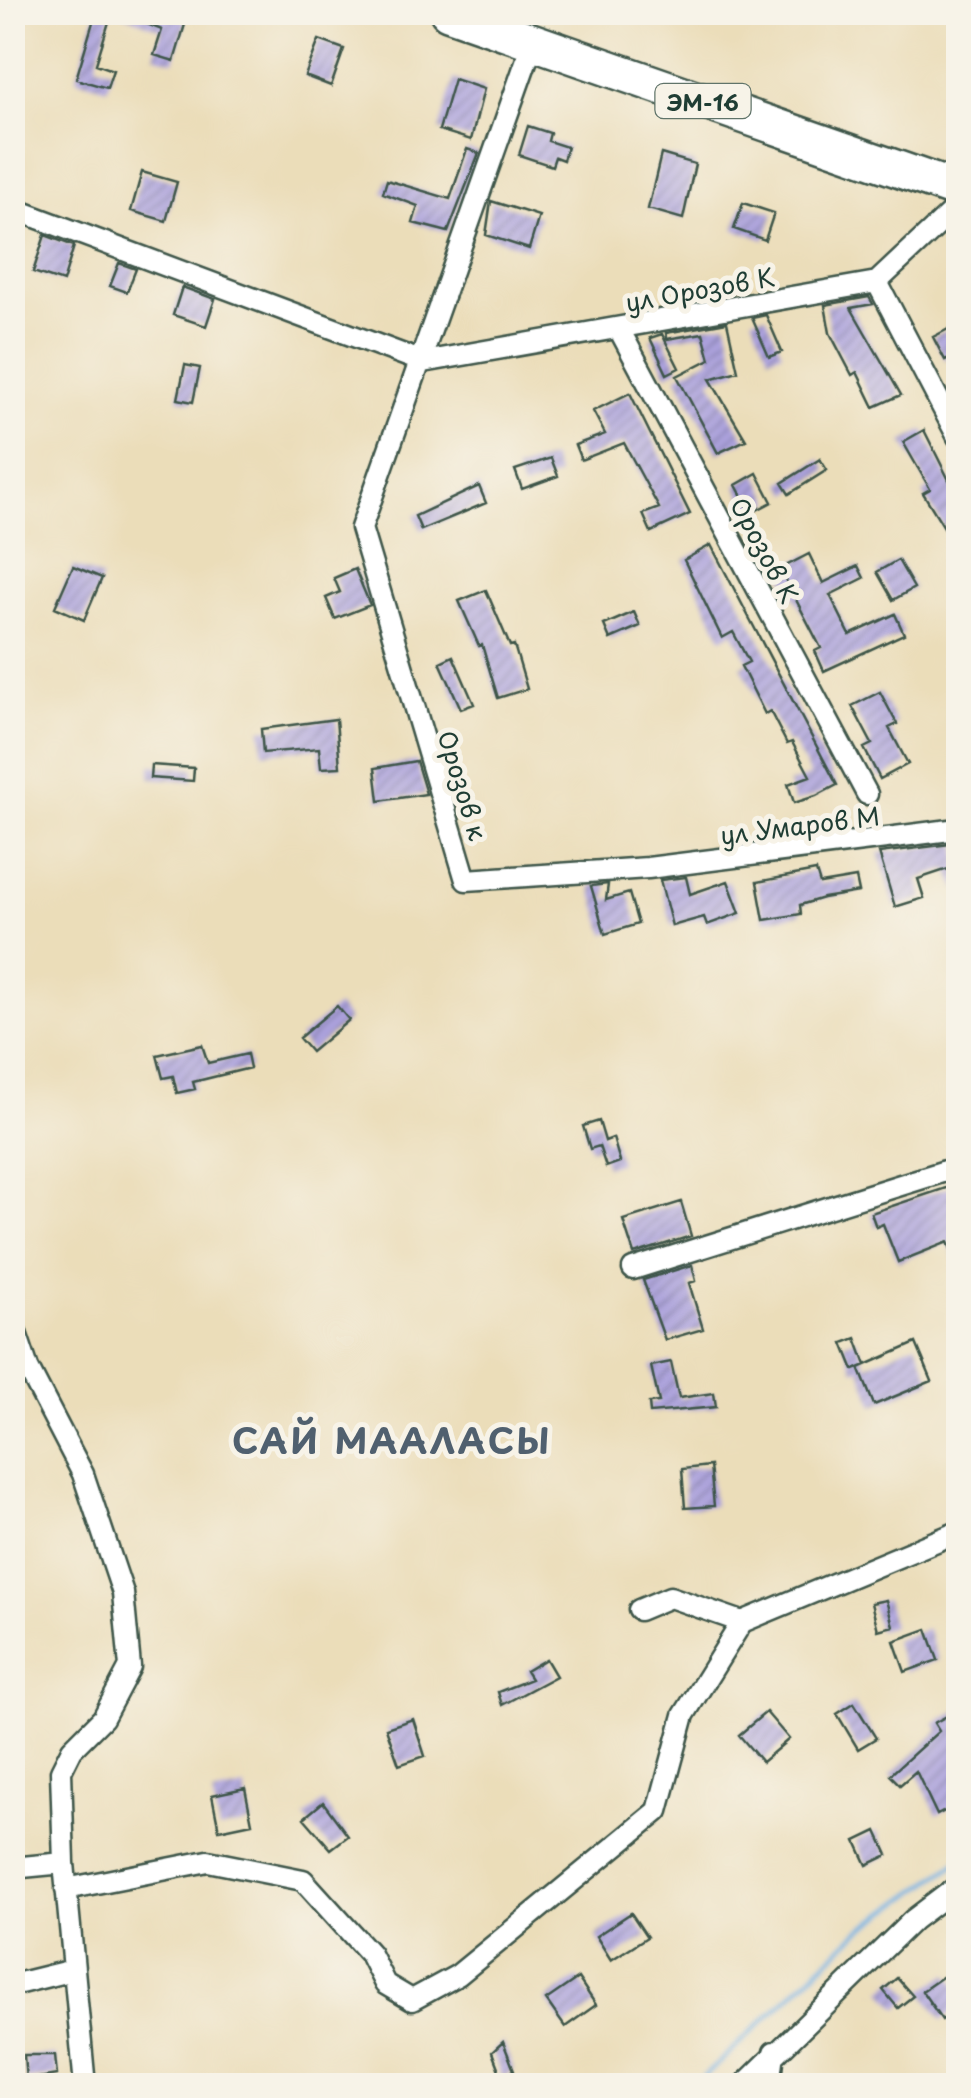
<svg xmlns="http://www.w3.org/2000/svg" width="971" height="2098" font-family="'Playpen Sans',sans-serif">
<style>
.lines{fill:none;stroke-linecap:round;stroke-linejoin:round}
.stream{stroke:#6dade0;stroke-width:5}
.building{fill:url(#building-hatch)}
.street-casing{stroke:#3e5548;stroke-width:25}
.highway-casing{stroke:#3e5548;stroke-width:40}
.street{stroke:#fff;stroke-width:20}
.highway{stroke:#fff;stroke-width:35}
.labels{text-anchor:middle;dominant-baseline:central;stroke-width:10;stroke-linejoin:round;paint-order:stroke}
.shield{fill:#f7f3e8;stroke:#60746a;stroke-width:2.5}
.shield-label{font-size:22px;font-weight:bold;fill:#1f3d34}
.street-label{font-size:25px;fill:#1f3d34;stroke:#f7f3e8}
.district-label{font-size:35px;font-weight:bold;letter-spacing:2.5px;fill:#50606f;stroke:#f7f3e8}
</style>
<defs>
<pattern id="building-hatch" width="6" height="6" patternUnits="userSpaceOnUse" patternTransform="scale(2.5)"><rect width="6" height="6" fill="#aba1dc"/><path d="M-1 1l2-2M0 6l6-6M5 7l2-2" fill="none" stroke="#8b84b3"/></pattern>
</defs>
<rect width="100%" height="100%" fill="#f7f3e8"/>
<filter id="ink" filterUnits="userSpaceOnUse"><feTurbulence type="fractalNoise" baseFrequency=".01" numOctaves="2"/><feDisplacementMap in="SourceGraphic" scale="20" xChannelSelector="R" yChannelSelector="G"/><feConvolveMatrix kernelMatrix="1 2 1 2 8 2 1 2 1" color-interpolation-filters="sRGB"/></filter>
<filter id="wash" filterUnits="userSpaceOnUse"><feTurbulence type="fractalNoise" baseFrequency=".0048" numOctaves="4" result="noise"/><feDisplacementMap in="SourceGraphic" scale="40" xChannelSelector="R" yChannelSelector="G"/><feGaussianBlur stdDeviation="2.25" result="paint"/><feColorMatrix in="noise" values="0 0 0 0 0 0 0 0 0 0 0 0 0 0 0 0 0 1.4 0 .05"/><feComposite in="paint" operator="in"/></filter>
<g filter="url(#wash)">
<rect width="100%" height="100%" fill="#ebddb9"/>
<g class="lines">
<!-- stream -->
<path class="stream" d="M694 2086 860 1930 958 1862"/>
</g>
<g id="blocks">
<!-- building -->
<path class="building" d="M96 12H112L96 64 113 70 107 88 76 79Z
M117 12H158L186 21 174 61 154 55 162 30Z
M319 40 344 49 331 86 305 76Z
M454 79 484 89 471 140 439 130Z
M528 126 550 133 548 141 567 147 563 160 555 157 552 166 519 155Z
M467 149 479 153 448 232 413 223 418 206 383 193 387 180 450 199Z
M661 154 695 164 683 219 648 209Z
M142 172 177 182 166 221 131 211Z
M491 201 539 216 529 249 486 235Z
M743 203 774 213 765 240 734 229Z
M45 235 74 246 63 282 33 272Z
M119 263 136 269 127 292 110 286Z
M182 287 215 299 206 326 173 315Z
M869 297 873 304 851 308 901 395 874 407 857 372 852 375 830 333 825 305Z
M766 315 782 352 769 357 752 318Z
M727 322 738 371 710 379 746 440 718 453 677 376 710 359 703 333 667 339 666 333Z
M958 324V354L945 360 933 337Z
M662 334 679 368 667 374 650 338Z
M185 365 200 368 193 402 178 399Z
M630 393 690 514 651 532 643 514 659 508 624 443 581 460 575 445 605 434 593 411Z
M924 430 958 498V550L923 493 930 489 903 442Z
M551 458 558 476 522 489 515 470Z
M820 459 827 470 789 494 782 483Z
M757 473 772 502 751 513 736 485Z
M479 486 486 503 421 530 415 516Z
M711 545 837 785 816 796 794 803 788 784 810 776 792 742 787 744 770 711 765 714 741 666 749 662 733 632 722 638 684 560Z
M809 554 823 583 858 566 864 578 830 595 850 635 895 614 904 634 824 671 815 651 821 648 780 569Z
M898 560 914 588 893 600 877 572Z
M73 566 102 578 84 620 55 607Z
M355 569 370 605 335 619 326 598 340 592 334 578Z
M486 590 510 646 514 645 527 689 498 698 482 645 479 646 459 601Z
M634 612 640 626 610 639 604 625Z
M453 656 474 704 461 709 440 662Z
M880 692 897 724 889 728 908 764 880 779 864 748 872 744 852 706Z
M336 719 340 767 321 768 319 748 263 753 261 729Z
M416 761 426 794 379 801 375 768Z
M151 765 194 768 193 781 150 778Z
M958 843V893L948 869 918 879 924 898 895 907 879 853Z
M816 871 820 884 856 878 859 892 823 898 800 905 801 914 764 920 757 882Z
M686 877 690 894 728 881 740 913 707 925 704 917 672 926 660 880Z
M608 884 606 900 629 893 638 924 605 934 591 886Z
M337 1006 349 1020 311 1052 299 1038Z
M202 1045 208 1063 247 1054 250 1068 193 1082 195 1089 177 1093 173 1076 163 1078 157 1055Z
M599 1121 605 1141 613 1138 620 1162 606 1167 599 1146 590 1149 583 1126Z
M958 1184V1266L948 1242 898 1262 883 1224 876 1227 871 1213Z
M681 1202 691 1236 634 1254 623 1220Z
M692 1265 696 1281 689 1283 703 1329 665 1340 643 1280Z
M856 1338 866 1365 854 1370 843 1343Z
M916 1343 932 1381 874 1405 859 1368Z
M671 1362 679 1398 714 1393 716 1407 650 1413 649 1403 659 1402 651 1366Z
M710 1466 714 1506 685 1508 682 1469Z
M886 1600 893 1626 878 1630 871 1603Z
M927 1629 938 1660 905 1672 894 1641Z
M546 1659 556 1676 502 1705 498 1692 531 1679 526 1671Z
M854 1703 876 1738 858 1749 837 1714Z
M958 1710V1804L937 1815 916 1771 900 1785 890 1775 939 1731 934 1723Z
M766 1712 789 1739 762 1762 739 1735Z
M413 1719 425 1756 399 1765 386 1728Z
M245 1788 252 1823 219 1830 212 1795Z
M323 1802 348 1836 331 1849 304 1818Z
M877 1831 888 1855 867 1865 856 1841Z
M631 1913 647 1937 611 1960 596 1936Z
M948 1973 958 1988V2008L942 2020 922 1991Z
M578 1978 596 2005 565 2027 546 2000Z
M897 1978 913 1996 898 2008 883 1990Z
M503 2042 514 2070 502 2078 492 2052Z
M24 2055H55L57 2075 26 2080Z"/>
</g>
</g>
<g filter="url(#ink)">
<use href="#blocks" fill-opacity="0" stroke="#3e5548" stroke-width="2.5"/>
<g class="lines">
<defs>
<path id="street" d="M533 42 361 528 466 880 648 868 958 829
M25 213 423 362 877 282 958 206
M877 282 958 437
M619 329 867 794
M633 1269 958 1167
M12 1321 28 1368 83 1474 123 1593 130 1667 103 1718 72 1749 61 1771 64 1863 85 2086
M639 1610 670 1597 742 1622 958 1532
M12 1868 64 1863
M66 1889 208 1861 303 1880 370 1954 385 1984 412 2000 458 1975 658 1811 684 1715 742 1622
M12 1985 73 1970
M743 2086 913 1920 958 1886
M770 2086 774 2052"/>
<path id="highway" d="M448 12 958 190"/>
</defs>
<!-- street casing -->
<use href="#street" class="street-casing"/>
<!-- highway casing -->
<use href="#highway" class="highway-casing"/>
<!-- street -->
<use href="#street" class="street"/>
<!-- highway -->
<use href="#highway" class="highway"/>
</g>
</g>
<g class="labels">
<!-- shield labels -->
<rect class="shield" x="655.5" y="84" width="95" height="34" rx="8"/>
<g class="shield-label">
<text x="703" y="101">ЭМ-16</text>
</g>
<!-- street labels -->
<g class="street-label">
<text transform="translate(700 289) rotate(-10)">ул Орозов К</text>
<text transform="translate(765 550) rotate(62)">Орозов К</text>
<text transform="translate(463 785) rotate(73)">Орозов к</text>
<text transform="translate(800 825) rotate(-7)">ул Умаров М</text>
</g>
<!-- district labels -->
<g class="district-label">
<text x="392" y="1439">САЙ МААЛАСЫ</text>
</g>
</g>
<!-- margin -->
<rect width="971" height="2098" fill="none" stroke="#f7f3e8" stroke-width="50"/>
</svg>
